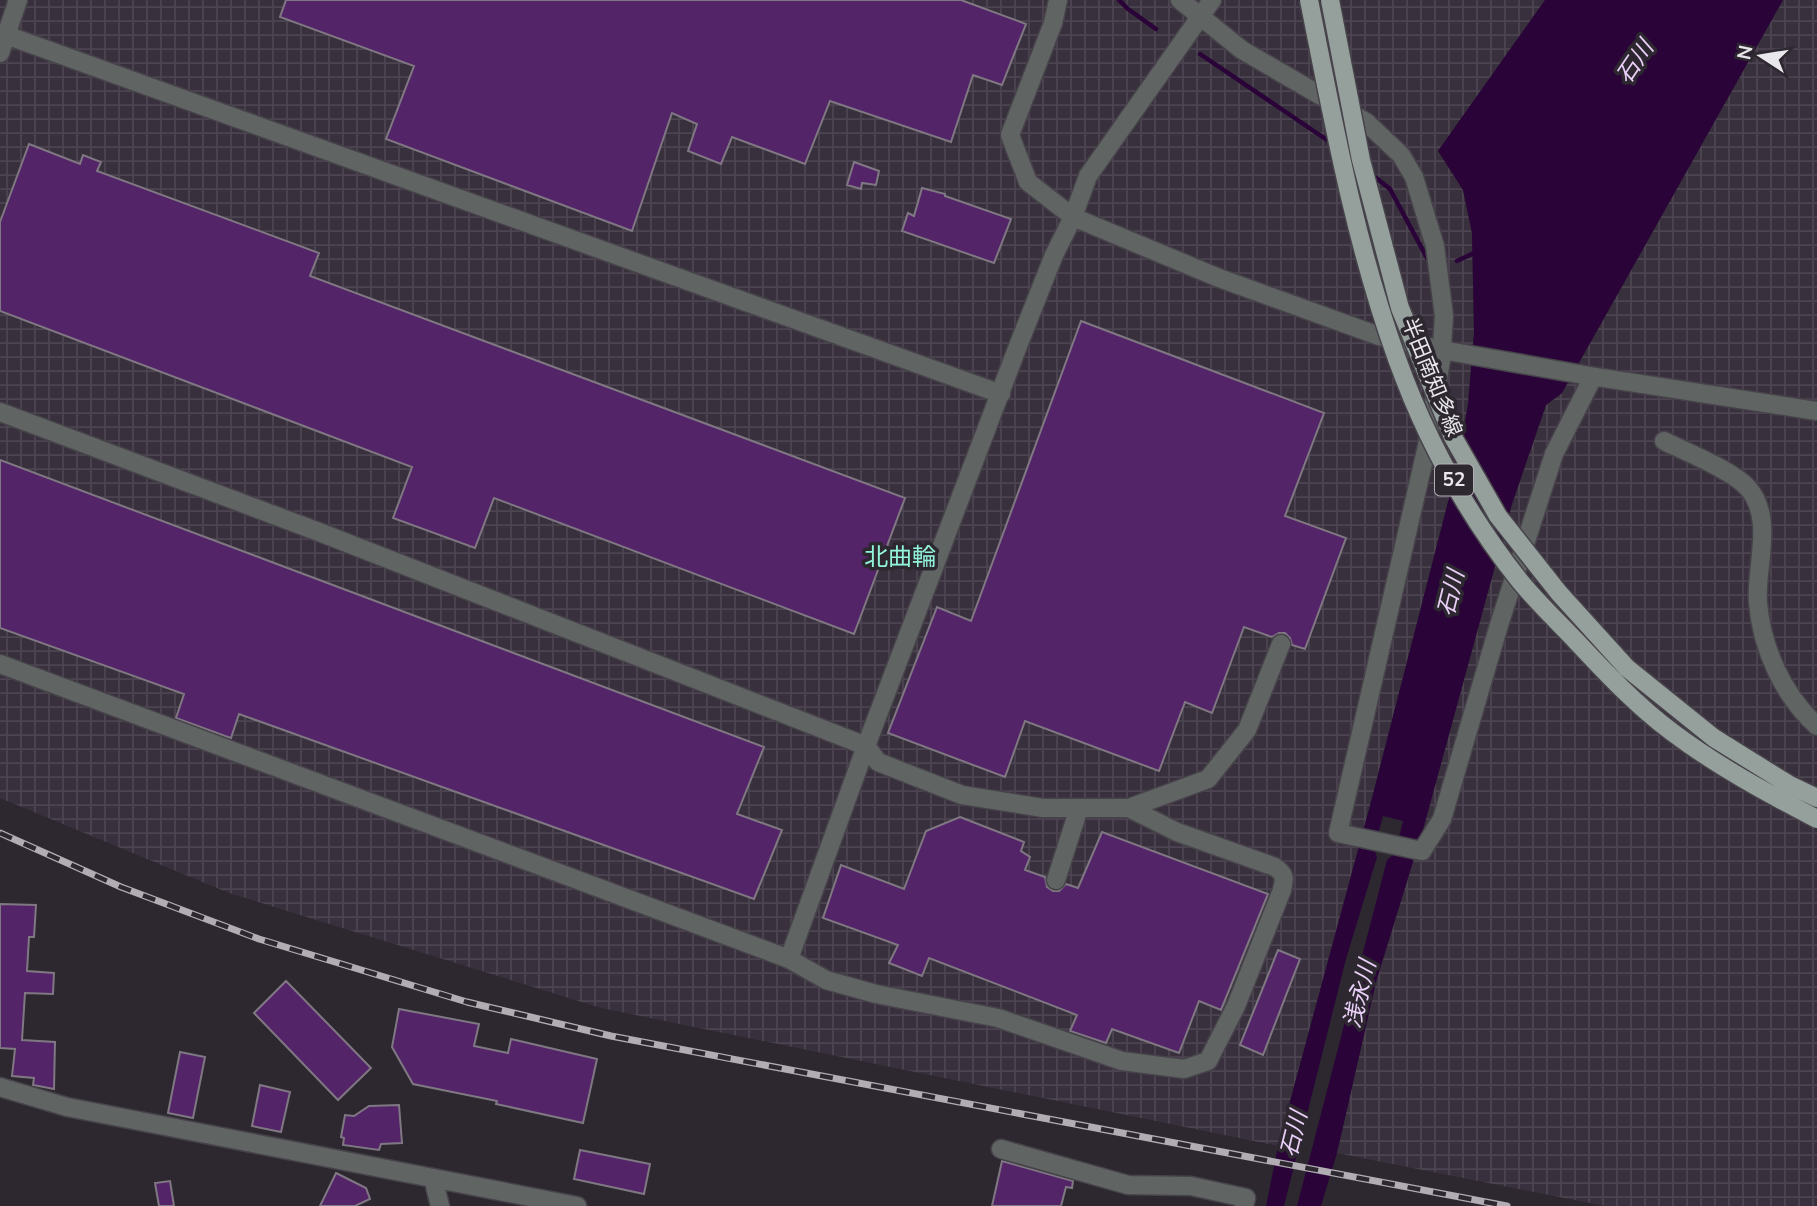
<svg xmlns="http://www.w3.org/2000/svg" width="1817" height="1206" font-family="'Nunito Sans','Noto Sans JP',sans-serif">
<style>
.industrial{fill:url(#industrial-grid)}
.water{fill:#2a0439}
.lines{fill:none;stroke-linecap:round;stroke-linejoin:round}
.stream{stroke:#2a0439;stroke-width:4.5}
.building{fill:#542469;stroke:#7f7882;stroke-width:2}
.minor-casing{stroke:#47434a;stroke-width:21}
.minor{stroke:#606564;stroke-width:18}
.rail-casing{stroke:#b1adb3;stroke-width:7}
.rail{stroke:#2d2830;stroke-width:4.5;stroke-dasharray:13;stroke-linecap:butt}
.major-bridge-casing{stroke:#47434a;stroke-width:21;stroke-linecap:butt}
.major-bridge{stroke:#95a09d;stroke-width:18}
.labels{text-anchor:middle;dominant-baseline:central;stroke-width:7;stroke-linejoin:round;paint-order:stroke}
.shield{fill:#2d2830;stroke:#b1aeb4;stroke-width:2}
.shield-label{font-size:19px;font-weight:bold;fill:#eae7ec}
.street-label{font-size:21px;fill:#eae7ec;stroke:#2d2830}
.water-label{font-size:23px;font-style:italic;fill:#ead0f8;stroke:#2d2830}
.quarter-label{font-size:24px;fill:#92f4db;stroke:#2d2830}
</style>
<defs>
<pattern id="industrial-grid" width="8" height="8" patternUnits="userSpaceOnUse" patternTransform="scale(1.75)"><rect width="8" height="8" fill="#39303d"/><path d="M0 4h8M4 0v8" fill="none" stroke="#4c4450"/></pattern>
</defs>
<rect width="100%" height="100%" fill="#2d2830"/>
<!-- industrial -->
<path class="industrial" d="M0 0H1545L1438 151 1463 190 1472 233 1474 333 1468 404 1458 463 1372 798 1278 1146 601 1008 229 893 0 798Z
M1783 0H1817V1206H1605L1337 1153 1376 982 1424 826 1512 504 1546 405 1562 393Z"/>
<!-- water -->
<path class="water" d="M1545 0H1783L1562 393 1546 405 1512 504 1424 826 1376 982 1337 1153 1321 1206H1297L1387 860 1395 853 1403 821 1383 816 1374 849 1377 857 1346 959 1284 1206H1266L1278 1146 1372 798 1458 463 1468 404 1474 333 1472 233 1463 190 1438 151Z"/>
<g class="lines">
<!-- stream -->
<path class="stream" d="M1119 0 1128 9 1156 29
M1200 54 1330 142
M1370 173 1390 189 1427 258
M1457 261 1476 252"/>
</g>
<!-- building -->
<path class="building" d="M286 0H961L1026 24 1002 85 973 75 951 142 830 101 805 164 732 137 721 164 688 151 697 124 672 113 632 231 386 139 414 66 280 17Z
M29 144 80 164 83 155 101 162 97 171 319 253 310 276 905 498 854 634 494 498 475 548 393 518 412 467 0 311V222Z
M854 162 879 171 876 185 862 183 861 189 847 185Z
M922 188 945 194V196L1011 219 994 263 902 231 908 213 914 216Z
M1081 321 1324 413 1285 516 1346 538 1305 649 1292 645 1290 638 1285 633H1279L1272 637 1244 627 1212 713 1185 702 1159 771 1025 721 1005 777 888 733 937 607 971 621Z
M0 460 764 747 737 814 782 830 754 899 239 714 231 738 225 736 176 718 184 694 0 628Z
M960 817 1024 842 1021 851 1030 857 1025 870 1045 877 1047 887 1053 891H1059L1066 884 1078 888 1102 832 1268 894 1221 1010 1199 1001 1179 1053 1112 1029 1106 1043 1070 1031 1077 1015 929 958 922 976 889 963 898 945 823 918 841 865 904 889 926 831Z
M0 904 36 905 34 937H29L27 971 54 973 53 994 25 993 22 1040 55 1042 54 1089 33 1085 34 1078 12 1076 15 1049 0 1048Z
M1278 950 1300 959 1263 1055 1240 1045Z
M286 981 371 1068 338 1100 254 1013Z
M399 1009 479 1024 474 1046 508 1053 511 1039 597 1059 583 1123 496 1104 497 1101 413 1084 392 1047Z
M180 1052 205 1057 193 1118 168 1113Z
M260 1085 290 1092 281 1132 252 1126Z
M399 1105 402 1143 381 1144 379 1150 343 1145 344 1138 341 1137 345 1115 354 1116 369 1106Z
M580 1150 650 1164 644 1194 574 1179Z
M1002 1161 1073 1181 1072 1188 1066 1187 1061 1206H992Z
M336 1173 366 1188 370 1199 355 1206H320Z
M170 1181 174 1206H159L155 1183Z"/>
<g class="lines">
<defs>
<path id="minor" d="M1058 0 1053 23 1010 135 1028 182 1073 217 1219 278 1379 336 1442 350 1590 376 1817 411
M1180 0 1242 50 1366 122 1401 155 1414 177 1435 246 1444 316 1441 360 1427 446 1338 833 1422 851 1442 819 1499 625 1554 454 1593 377
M1212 0 1088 176 1073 217 1054 255 1018 346 866 746 878 762 962 795 1043 808H1129L1208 779 1247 730 1281 644
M6 35 1001 394
M0 53 18 0
M0 412 319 532 866 746 789 959
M1664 441C1686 452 1732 470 1748 488 1775 519 1755 567 1758 603 1762 649 1783 695 1817 726
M0 664 789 959 826 980 876 994 998 1018 1122 1061 1184 1069 1208 1061 1236 1006 1282 890C1285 878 1285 874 1275 867L1177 832 1129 808
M1056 880 1079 808
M0 1087 67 1107 577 1206
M1001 1149 1128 1185 1191 1186 1246 1198 1244 1206
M433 1178 440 1206"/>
</defs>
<!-- minor casing -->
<use href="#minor" class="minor-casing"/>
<!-- minor -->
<use href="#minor" class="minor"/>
<defs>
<path id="rail" d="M0 833 121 887 259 939 467 1002 611 1036 1507 1206"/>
</defs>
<!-- rail casing -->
<use href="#rail" class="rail-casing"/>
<!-- rail -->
<use href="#rail" class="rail"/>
<defs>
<path id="major-bridge" d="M1309 0C1333 120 1355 243 1397 359 1425 437 1467 514 1519 580 1536 601 1557 621 1576 641 1606 673 1637 706 1672 732 1717 766 1767 793 1817 819
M1330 0 1361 160 1400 308 1453 437 1498 516 1559 593 1627 668 1714 738 1788 784 1817 798"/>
</defs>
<!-- major-bridge casing -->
<use href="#major-bridge" class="major-bridge-casing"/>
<!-- major-bridge -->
<use href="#major-bridge" class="major-bridge"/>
</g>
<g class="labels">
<!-- shield labels -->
<rect class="shield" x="1435" y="464.5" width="38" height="31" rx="5"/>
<g class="shield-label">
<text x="1454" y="480">52</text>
</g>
<!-- street labels -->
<g class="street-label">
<text transform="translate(1432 377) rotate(68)">半田南知多線</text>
</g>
<!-- water labels -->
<g class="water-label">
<text transform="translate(1635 62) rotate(-56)">石川</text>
<text transform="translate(1451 593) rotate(-76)">石川</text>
<text transform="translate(1360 994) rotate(-76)">浅永川</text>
<text transform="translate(1294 1134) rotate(-76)">石川</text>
</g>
<!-- quarter labels -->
<g class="quarter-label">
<text x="900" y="557">北曲輪</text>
</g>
</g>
<!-- north arrow -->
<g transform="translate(1761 56) rotate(282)" stroke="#2d2830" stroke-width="5" paint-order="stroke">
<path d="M0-5L12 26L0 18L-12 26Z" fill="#eae7ec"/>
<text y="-10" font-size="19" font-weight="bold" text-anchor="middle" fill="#eae7ec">N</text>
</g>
</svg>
